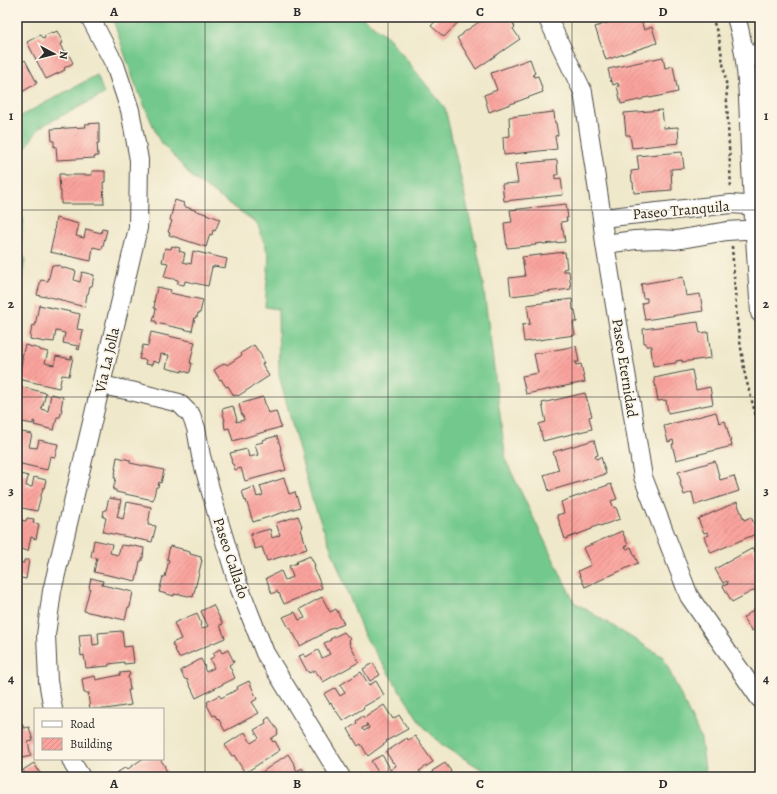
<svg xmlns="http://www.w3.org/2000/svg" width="777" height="794" font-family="Alegreya,serif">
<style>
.grass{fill:#73c98d;stroke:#4f7a5c}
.building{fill:url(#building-hatch);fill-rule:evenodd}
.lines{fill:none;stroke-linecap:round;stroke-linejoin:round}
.minor-casing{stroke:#484743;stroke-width:20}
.path{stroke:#484743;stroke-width:2.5;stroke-dasharray:3 3;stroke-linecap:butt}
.minor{stroke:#fff;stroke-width:18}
.grid{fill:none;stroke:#2b2b2b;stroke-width:1;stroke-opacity:0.55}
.labels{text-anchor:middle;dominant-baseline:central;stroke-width:3.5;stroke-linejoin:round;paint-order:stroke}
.street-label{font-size:15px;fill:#2b2b2b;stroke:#fcf5e5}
.neatline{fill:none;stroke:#2b2b2b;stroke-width:1.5}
.grid-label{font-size:13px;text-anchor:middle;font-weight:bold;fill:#2b2b2b}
</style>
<defs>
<pattern id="building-hatch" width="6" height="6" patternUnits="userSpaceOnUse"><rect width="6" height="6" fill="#faa39d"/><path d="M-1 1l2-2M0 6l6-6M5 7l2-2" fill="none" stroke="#d68c87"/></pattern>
</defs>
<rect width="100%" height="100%" fill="#fcf5e5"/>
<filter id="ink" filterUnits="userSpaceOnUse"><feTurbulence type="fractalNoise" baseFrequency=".025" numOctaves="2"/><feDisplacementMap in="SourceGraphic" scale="8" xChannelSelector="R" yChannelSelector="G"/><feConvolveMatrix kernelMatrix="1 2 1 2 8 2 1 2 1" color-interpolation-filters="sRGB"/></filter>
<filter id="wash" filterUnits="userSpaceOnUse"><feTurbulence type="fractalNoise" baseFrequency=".012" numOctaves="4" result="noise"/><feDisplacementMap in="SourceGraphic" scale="16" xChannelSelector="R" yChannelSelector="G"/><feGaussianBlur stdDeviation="0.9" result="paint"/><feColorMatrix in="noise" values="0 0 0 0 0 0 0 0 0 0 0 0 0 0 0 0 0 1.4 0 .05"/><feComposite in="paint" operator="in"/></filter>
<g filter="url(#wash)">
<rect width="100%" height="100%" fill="#efe8ca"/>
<!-- grass -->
<path class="grass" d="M112 17H362L389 38 445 108 481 268 506 461 574 602 663 657 701 739 706 777H494L441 744 422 725 364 635 312 499 279 375 278 309 265 307 269 256 257 223 194 179 159 140 134 81Z
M97 75 104 94 40 127 17 160V118Z
M17 209 23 218 20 251 25 259 17 306Z"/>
<g id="blocks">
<!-- building -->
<path class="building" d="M439 17H463L444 37 431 26Z
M486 17H509L515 27 513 29 520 39 476 69 457 38 463 34V33Z
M621 17H640L644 30 652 27 657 43 606 60 595 27 621 18Z
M57 31 63 43 60 44 64 53 67 51 73 63 64 68 65 70 46 79 27 42 40 35 43 39 45 38 44 36 52 32 53 33Z
M17 53 22 62 25 60 37 83 17 95Z
M663 57 665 68 673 66 678 92 650 98 649 97 643 98V99L621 104 617 86H619L618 83 613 85 612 81 611 82 608 69Z
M530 59 535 73 533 74 534 77 538 76 543 92 489 112 484 95 497 90 491 73Z
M662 110 664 128 678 127 679 143 632 148 630 135H626L624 113Z
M554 112 555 123H556L558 135 555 136 557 149 504 155 503 137 510 136 509 117Z
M99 123V143H97L98 156H95V158L57 160 56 146 54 147V141H52L51 129 86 127 85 124Z
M682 152 684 168 671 169 672 190 634 193 633 182H632L631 171 639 170 637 156Z
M557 160 558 175H555V179L561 178 563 195 504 201 502 184 518 183 515 164Z
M92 171H105V182H103L104 204H61V191H60L59 174H64L65 175H92Z
M175 200 184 203 183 206 220 219 215 231 213 230 212 235 210 234 206 247 169 235 170 233 168 232 172 221 170 220Z
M566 204 568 218H566L567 221 561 222 562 229H563L565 242 543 244V243L535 244 536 245 507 248 504 223 512 222 510 210Z
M56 218 79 224 76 236 84 238 86 229 101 233 102 229 107 230 102 249 93 247 91 261 50 252 55 231H54Z
M172 246 180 248 179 251 185 253 183 262 191 264 193 251 227 259 225 268 214 266V267H212L208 286 185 281 184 285 178 284V280L164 277 168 263 162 262 165 248 171 249Z
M565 252 567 268 563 269V271H569L571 289 511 296 509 278 525 276 522 257Z
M52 265 58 266V265L61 266 60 267 76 271 74 280 80 282 82 272 94 275 92 286H90L88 294H87L85 307 62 301V300L45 296V297L37 295 41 280 48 281Z
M683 277 686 296 700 294 703 311 645 320 642 303 647 302V298H643L641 284Z
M157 287 171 290 170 293 203 300 200 313H198L197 317H195L192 331 156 323V321H153L156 309 154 308 155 302H154Z
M572 299 573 310H575L577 322H573L575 335 524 342 522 325 530 324 527 305Z
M39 305 80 314 77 329 83 330 79 350 77 349 78 346 63 343 65 333 56 331 54 342 46 341 45 342 30 339 32 325 35 326Z
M698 322 700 333 708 332 711 358 682 362V360L676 361V363L653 366 651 348H652V346H646V343H644L643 329Z
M151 332 195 342 190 363H192L190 372H189V373L182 370V372L166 368 169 355 161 354 159 363 153 361 152 365 145 364 146 360 139 359 143 345 148 346Z
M25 345 40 349V350L48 352 45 363 54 365 56 356 71 359V356L73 357 69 376 62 375 59 388 18 379 23 357H22Z
M254 345 262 357 261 358 264 363 262 364 269 376 238 396 237 395 234 396 228 386 226 387 221 379 220 380 214 370 225 363 227 365 242 355 241 353Z
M576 346 579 362H575L576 365 581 364 585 382 526 394 522 376 538 373 534 354Z
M692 370 696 390 710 387 713 404 668 413 666 400 658 401 654 378Z
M22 387 46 393 43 405H42L41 409 48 411 51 394 63 397 61 409H62L60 417H57L54 430 34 425 35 422 33 421V424L17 421V404H18Z
M585 393 592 416 589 417 592 429 543 441 539 424 546 422 542 403Z
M263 397 268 413 276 411 281 427 233 441 229 428 225 429 224 421H225L222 409 233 406 237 420H236V422L244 420 243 416H242L239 404Z
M716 412 719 423 725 421 732 446 676 460 672 444H674L673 440 668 442 664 426Z
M17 431 32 434 29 447 37 448 39 440 58 444 55 457 50 456 47 470 17 463Z
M277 436 280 445 281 449H280L286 470 245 481 241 468 235 470 233 464H232L231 460 232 459 230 453 247 449 249 457 258 455 255 444 263 442 262 440Z
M594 440 598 455 595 456 596 459 601 457 606 474 549 491 544 475 559 470 553 452Z
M117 457 130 460V463L164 470 161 483 159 482 158 487H156L153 500 116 492V490H113L116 478H114L116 469H115Z
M715 461 720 480 734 476 739 491 695 505 692 492 684 495 680 483 681 482 678 472Z
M17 473 28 476 26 486 32 487 34 477 46 480 44 488H43L37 511 17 507Z
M284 478 289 494 295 492 300 507 253 522 246 500 245 501 242 491 254 487 257 497 263 495 260 486Z
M611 484 617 499 611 501 614 508 616 507 620 519 600 526 599 525 592 528V529L565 539 557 515 564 513 561 502Z
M109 498 121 500 117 517 123 519 127 502 151 507 148 525 156 526 152 542 103 532 106 518 103 517 104 510H106Z
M737 502 744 520 751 517 758 533 711 553 704 537 709 535 707 532 704 533 698 519Z
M298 516 302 526H301L302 529H301L307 549 267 561 262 547 255 549V547H254L251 536V534L270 529 272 538 280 535 276 523Z
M27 518 34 519 33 523 39 524 36 539 31 537 28 551 17 548V529H18L20 520 26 521Z
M622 531 628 545 625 547 627 549 631 547 638 563 585 587 578 571 591 565 583 548Z
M94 540 112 544 110 553 118 555 121 545 129 546V545L144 548 143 558H142V561H140L136 581 94 572 97 558 91 557Z
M170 546 182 549V550L190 552V554L201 557V560H202L193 597 179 594V595L174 594V596L159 592 163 577H165L169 560 167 559Z
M753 548 760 560V587L732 602 723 586 728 584 727 581 723 583 715 569Z
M310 556 315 565H314L315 568H314L322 588 284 604 279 593 278 594 277 591 272 594 266 578 281 571 285 580 293 577 289 566 297 563 296 562Z
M24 560H29L26 579 17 577V562L24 563Z
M91 578 103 581 102 585 133 592 130 607H128L125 620 84 611 90 588 89 587Z
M322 597 330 612 336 609 344 624 334 628V627L321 634V635L300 646 294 634H293L290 627 289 628 283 617 295 612 299 620 305 618 300 609Z
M19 600H20L18 622H17V603H19Z
M213 605 223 624 220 625 225 638 179 658 172 643 181 639 174 623 197 613 201 624 200 625 202 629 208 626 201 611Z
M760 605V635L757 631 759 630 757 627 752 631 743 618Z
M122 631 124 647 132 646 134 663 124 664V662L109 664V666L86 668 84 655 81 656 79 635 92 634 93 645 99 644 98 633Z
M344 632 350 639 349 640 350 643H349L359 662 323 682 319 675H318L315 670 309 673 308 671H307L299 656 304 654 306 657 318 650 322 658 330 654 324 643 331 640 330 639Z
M220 649 222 653 228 650 234 662 229 665 235 678 196 698 187 679 186 680 184 678 181 672V670L201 659 205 667 204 668 206 672 214 668 210 659 215 656 213 653Z
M373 663 380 675 370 681 363 669Z
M129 672 130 675 128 676 130 690H128L131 705 106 709H90L88 695H89V693H84L82 679 95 676 96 680 120 675V673Z
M361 672 369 685 376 681 384 695 363 707 364 708 343 721 335 709V710L331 703 330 704 324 694 335 688 340 696 345 693 340 685Z
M249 681 257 699 252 702 259 713 225 731 218 718 217 719 215 715 213 716 207 705 208 704 207 702 219 695 221 698 238 689 237 687Z
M384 705 393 719 399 715 408 729 386 741 387 742 368 756 361 744 358 746 348 729 357 723 356 721 363 716 364 718ZM366 724H367L369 728 364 731 362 728 367 726Z
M269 717 278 731 277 732 278 734 271 739 273 742 275 741 280 750 245 773 234 755 232 756 225 745 245 732 251 743 259 738 254 730 266 723 265 720Z
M23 725V728L29 727 33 741 28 742 31 756 17 759V726Z
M415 736 433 762 419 771 421 773 415 777 412 775 409 777H379L376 773 378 772 371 761 382 755 389 766 388 767 390 770 396 766 394 762 393 763 386 752 407 738 408 740Z
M288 754 296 767H295L297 771 302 768 307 777H255Z
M142 759H160L165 766H164L170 777H117L115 774 126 767 128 769Z
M34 763 41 775 42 774 44 777H27L23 770Z
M445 763 451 771H450L453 777H426L433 772 432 771Z"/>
</g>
</g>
<g filter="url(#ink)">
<use href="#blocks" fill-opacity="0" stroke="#484743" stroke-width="1"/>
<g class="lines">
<defs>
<path id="minor" d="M547 17 583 92 602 218 605 244 643 477 689 596 760 699
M736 17C749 60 748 105 750 149 753 204 756 258 760 313
M745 62 760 51
M602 218 731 204 760 206
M605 244 635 240 657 239 676 240 727 231 760 229
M101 385 131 391 179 403 191 415 196 428 201 456 220 525 238 584 265 653 341 777
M53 709 48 681 46 635 52 591 106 363 138 228 139 160 130 110 115 65 90 17
M71 759 73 764 81 777"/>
</defs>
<!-- minor casing -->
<use href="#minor" class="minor-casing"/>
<!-- path -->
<path class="path" d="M712 17 719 38 726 82 731 189
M732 246 737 321 745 375 760 431"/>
<!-- minor -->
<use href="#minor" class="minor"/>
</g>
</g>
<!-- grid -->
<path class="grid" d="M205 17V777M388 17V777M572 17V777M17 210H760M17 397H760M17 584H760"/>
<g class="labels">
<!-- street labels -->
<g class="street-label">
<text transform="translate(681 210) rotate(-5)">Paseo Tranquila</text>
<text transform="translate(107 360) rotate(-77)">Via La Jolla</text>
<text transform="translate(625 368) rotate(81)">Paseo Eternidad</text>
<text transform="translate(231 558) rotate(72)">Paseo Callado</text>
</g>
</g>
<!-- margin -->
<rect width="777" height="794" fill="none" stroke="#fcf5e5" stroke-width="44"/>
<!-- legend -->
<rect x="34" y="708" width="130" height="52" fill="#fcf5e5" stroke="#a8a49b"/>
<rect x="42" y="721" width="20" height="6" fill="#ffffff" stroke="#a8a49b"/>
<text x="70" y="728" font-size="12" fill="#2b2b2b">Road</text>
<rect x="42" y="738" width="20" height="12" fill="url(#building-hatch)" stroke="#a8a49b"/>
<text x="70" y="748" font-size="12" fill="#2b2b2b">Building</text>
<!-- north arrow -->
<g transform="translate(54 54) rotate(97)" stroke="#fcf5e5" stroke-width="3" paint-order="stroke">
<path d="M0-3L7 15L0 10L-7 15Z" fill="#2b2b2b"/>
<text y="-6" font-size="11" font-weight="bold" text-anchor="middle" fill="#2b2b2b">N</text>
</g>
<rect x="22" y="22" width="733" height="750" class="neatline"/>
<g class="grid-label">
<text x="114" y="16">A</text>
<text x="297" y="16">B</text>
<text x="480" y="16">C</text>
<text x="663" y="16">D</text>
<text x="11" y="120">1</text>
<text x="766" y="120">1</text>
<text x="11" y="308">2</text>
<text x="766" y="308">2</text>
<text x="11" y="495">3</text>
<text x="766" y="495">3</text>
<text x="11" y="683">4</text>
<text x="766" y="683">4</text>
<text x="114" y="788">A</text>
<text x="297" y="788">B</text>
<text x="480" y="788">C</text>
<text x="663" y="788">D</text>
</g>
</svg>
